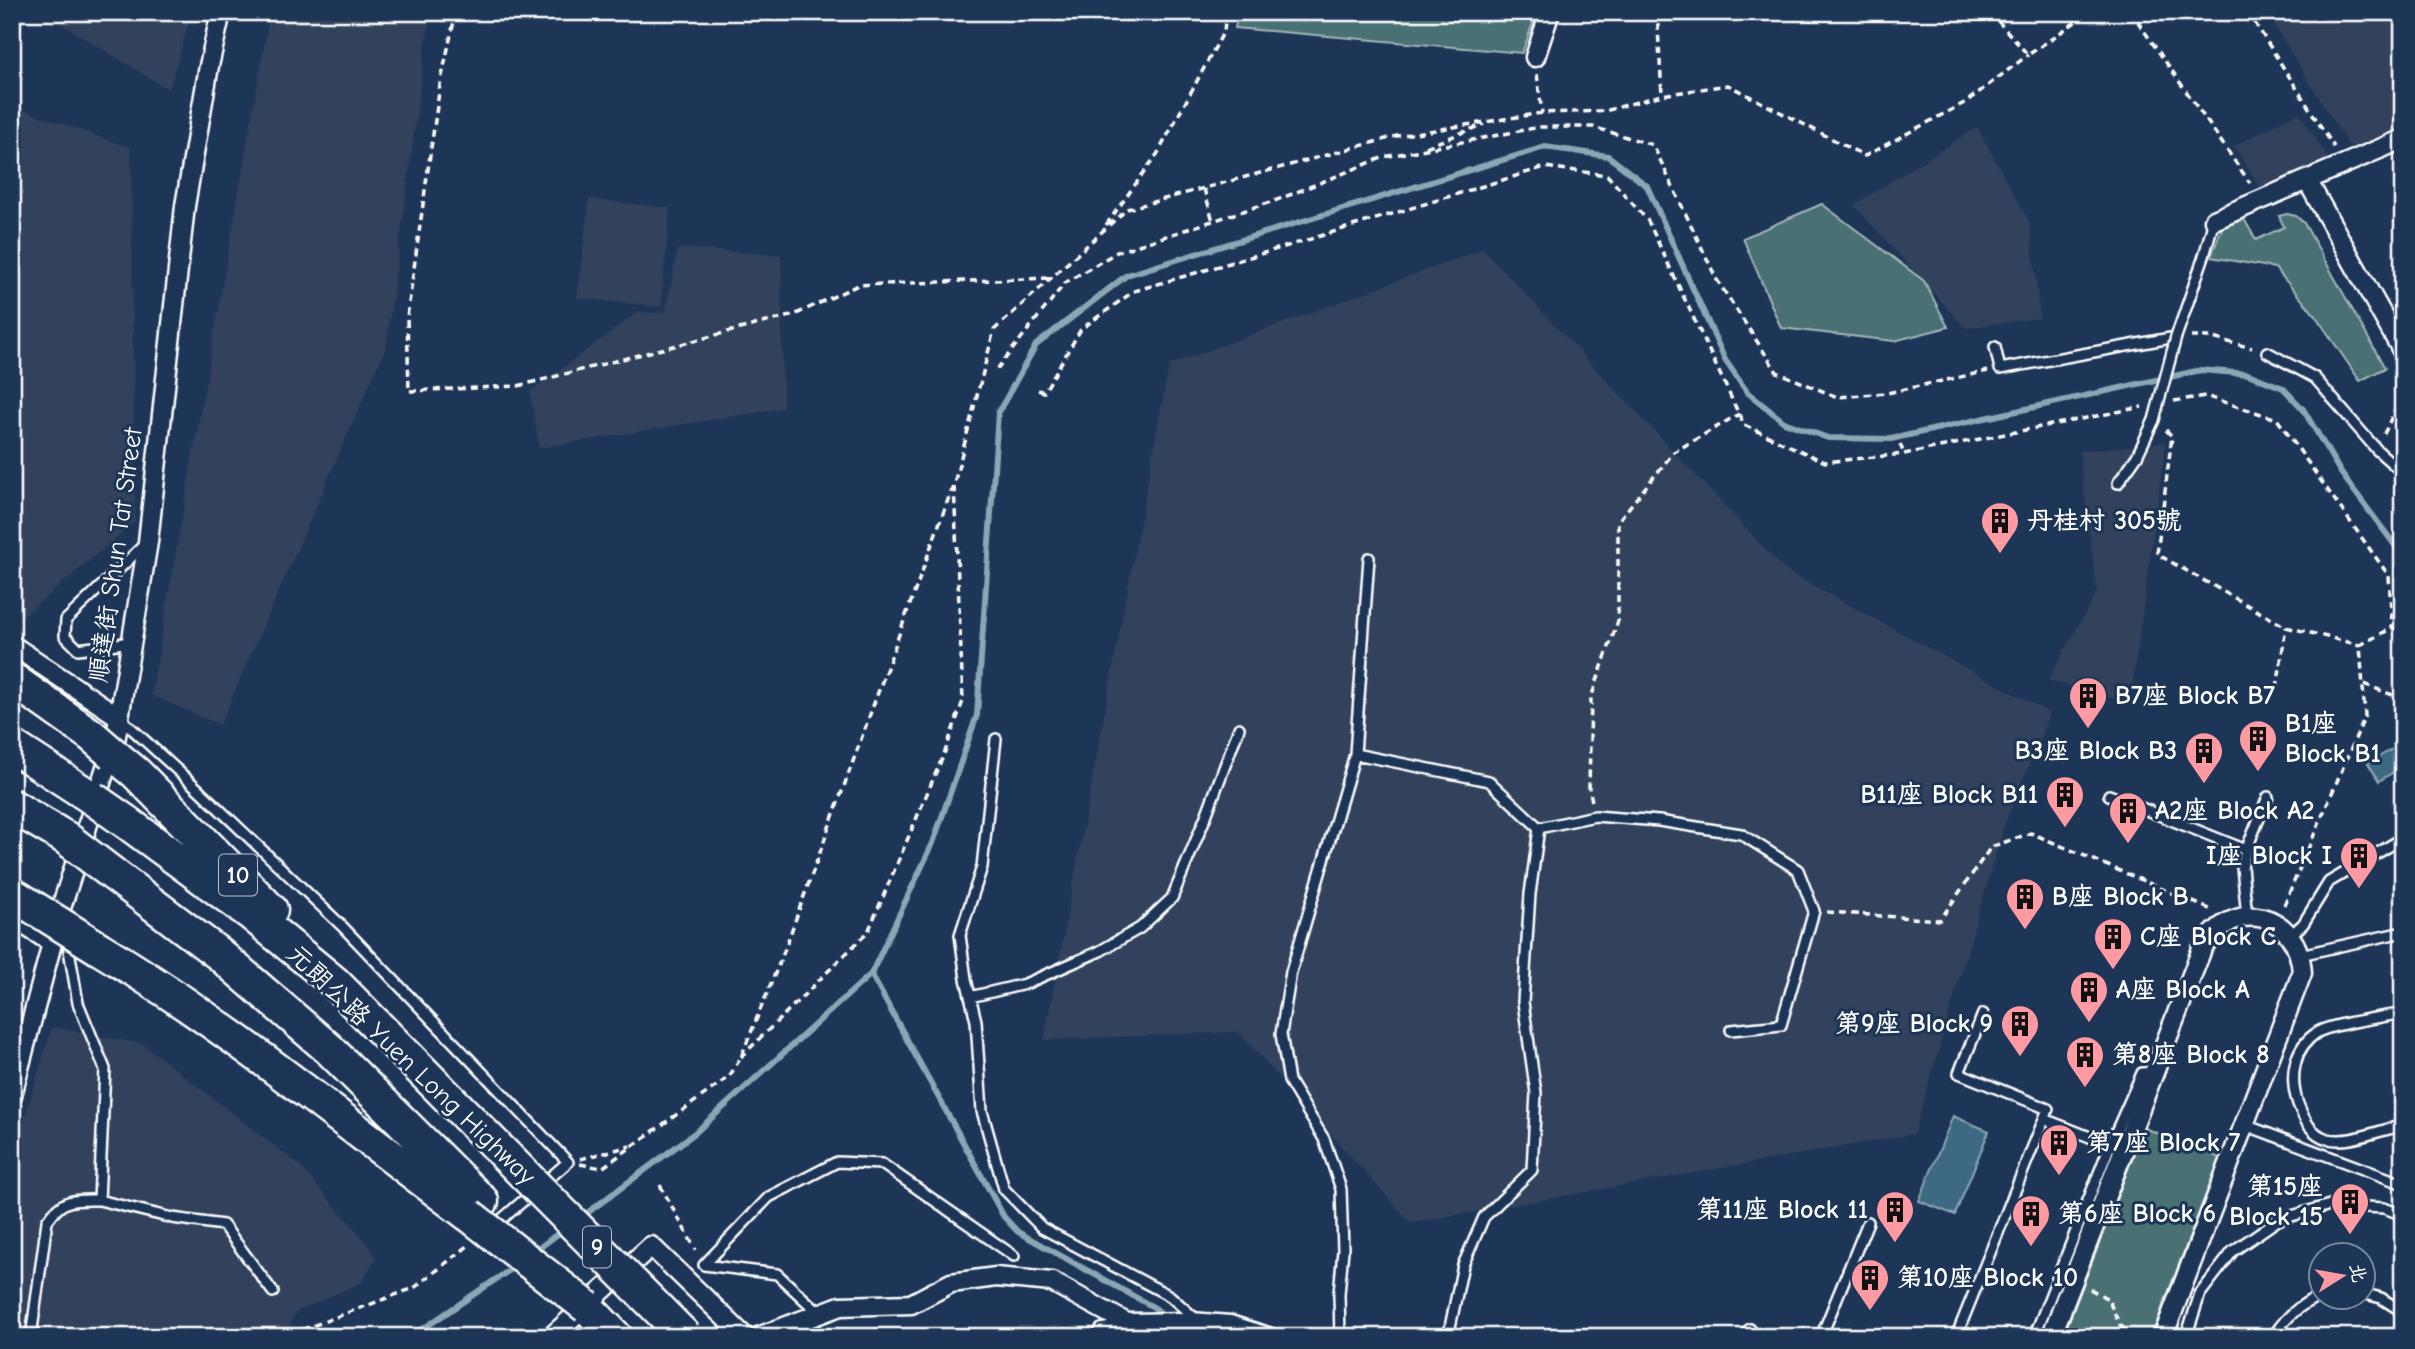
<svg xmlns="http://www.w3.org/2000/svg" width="2415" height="1349" font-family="'Comic Neue','LXGW WenKai TC',sans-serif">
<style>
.built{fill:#30425c}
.green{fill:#486f73;stroke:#a4b7b9;stroke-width:2}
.water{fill:#3e6b82;stroke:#8ba6b4;stroke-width:2}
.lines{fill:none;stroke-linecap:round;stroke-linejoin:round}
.stream{stroke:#8ba6b4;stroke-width:6}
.lane-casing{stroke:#fff;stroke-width:14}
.street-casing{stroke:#fff;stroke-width:23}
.highway-casing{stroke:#fff;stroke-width:37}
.path{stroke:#fff;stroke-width:3.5;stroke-dasharray:7 5;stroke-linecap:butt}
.lane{stroke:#1d3557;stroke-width:9}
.street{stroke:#1d3557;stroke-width:18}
.highway{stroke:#1d3557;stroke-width:32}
.lane-bridge-casing{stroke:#fff;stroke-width:14;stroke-linecap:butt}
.highway-bridge-casing{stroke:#fff;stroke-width:37;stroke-linecap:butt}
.lane-bridge{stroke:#1d3557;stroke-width:9}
.highway-bridge{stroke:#1d3557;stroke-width:32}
.labels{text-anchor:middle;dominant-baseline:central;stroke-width:6;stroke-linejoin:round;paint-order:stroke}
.shield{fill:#1d3557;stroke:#bbc2cd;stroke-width:2}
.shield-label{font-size:24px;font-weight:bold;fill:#fff}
.poi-label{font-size:26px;font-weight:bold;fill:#fff;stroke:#1d3557;text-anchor:start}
.street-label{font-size:26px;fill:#fff;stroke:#1d3557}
</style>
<rect width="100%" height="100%" fill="#1d3557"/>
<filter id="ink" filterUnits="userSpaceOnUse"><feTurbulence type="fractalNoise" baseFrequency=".0143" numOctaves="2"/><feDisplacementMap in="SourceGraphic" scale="14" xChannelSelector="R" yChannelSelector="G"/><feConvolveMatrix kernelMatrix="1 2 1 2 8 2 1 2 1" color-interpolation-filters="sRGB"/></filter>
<g filter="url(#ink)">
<!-- built -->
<path class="built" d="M42 12H192L169 90Z
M270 12H430L386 347 220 725 151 695Z
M2266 12H2403V125L2352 151Z
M12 106 131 148 135 522 13 625Z
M2299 112 2330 161 2263 192 2234 146Z
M1977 127 2030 223 2040 318 1965 328 1854 205Z
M589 199 670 208 661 307 577 298Z
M678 248 781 255 783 408 539 448 530 392 638 312 665 313Z
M1483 249 1786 571 2050 713 2004 826 1914 1134 1411 1223 1238 1032 1044 1040 1169 365Z
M2166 442 2130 703 2048 680 2097 592 2079 451Z
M52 1027 143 1044 299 1165 367 1243 376 1258 362 1282 296 1312 285 1337H12V1160Z"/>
<!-- green -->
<path class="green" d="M1238 12H1537L1522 53 1235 28Z
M1822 204 1924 281 1948 327 1894 341 1781 328 1743 238Z
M2287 214 2296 216 2304 223 2385 368 2360 381 2315 315 2275 268 2211 257 2222 228 2244 219 2256 240 2284 227 2279 216Z
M2144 1128 2220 1158 2151 1337H2063Z"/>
<!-- water -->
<path class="water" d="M2403 743V766L2379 781 2368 763Z
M1953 1116 1989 1131 1955 1215 1919 1201Z"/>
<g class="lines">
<!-- stream -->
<path class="stream" d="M871 974 1004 1217 1018 1232 1155 1308 1168 1319
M579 1219 696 1132 871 974 933 843 977 715 998 413 1036 345 1127 275 1545 147 1608 156 1647 186 1725 360 1747 392 1784 422 1828 438 1891 439 2201 370 2248 374 2283 388 2303 409 2341 473 2403 556
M534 1252 564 1229
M1176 1326 1188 1337
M411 1337 517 1265"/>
<defs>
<path id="lane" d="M2204 256 2214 220
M1995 347 2000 369 2176 337
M2267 352 2315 378 2377 450 2403 473
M2118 483 2137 456 2154 420
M132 642 78 649 65 636 66 620 144 545
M119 717 198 789 342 926 568 1162 494 1226
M996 739 982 867 960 935 966 979 976 1021 982 1111 1004 1189 1042 1228 1170 1296 1199 1322 1207 1337
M1355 754 1489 781 1539 828
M2109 795 2246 850
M2247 916 2242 867 2246 850 2268 797
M2290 936 2303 924 2329 882 2403 838
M2300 955 2403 932
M970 997 1025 984 1100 951 1140 928 1172 898 1206 816 1239 728
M2403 1013C2384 1017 2331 1024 2318 1032 2293 1047 2289 1078 2298 1104 2304 1119 2311 1135 2328 1139 2353 1144 2379 1129 2403 1126
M2044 1119 2110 1145
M2245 1125 2403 1184
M99 1200 172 1218 223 1225 273 1292
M2362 1293 2381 1298 2403 1312
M819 1313 777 1274 704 1265 769 1197 837 1162 882 1164 1014 1256
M31 1337 47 1221C63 1198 72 1200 99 1200L105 1069 78 1003 67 938
M1096 1337 1101 1329 1126 1324
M1340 1337 1339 1294 1343 1250 1341 1189 1324 1139 1289 1081 1281 1034 1291 972 1355 754 1369 558
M1448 1337 1463 1265 1484 1217 1532 1170 1536 1093 1523 1002 1530 894 1539 828 1595 816 1659 821 1741 834 1798 870 1814 911 1781 1025 1731 1030
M1744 1337 1750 1329
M1821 1337 1868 1222
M1956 1337 2048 1109 1959 1073 1983 1014
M2034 1337 2110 1145 2142 1073 2154 1072
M2186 1337 2200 1294 2233 1251 2278 1220 2330 1205 2384 1208 2403 1215
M2273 1337C2285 1318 2299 1304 2320 1296"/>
<path id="street" d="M1535 57 1550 12
M2403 139 2307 180 2403 352
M2214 220 2307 180
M12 645 119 717
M12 917 52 943
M12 1095 62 905 116 736 148 542 185 206 209 66 221 12
M551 1337 651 1246 745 1337
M758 1337 840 1306 911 1304 951 1283 996 1277 1052 1282 1127 1323 1191 1322 1230 1325 1268 1337
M2051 1337 2202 949C2233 895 2299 912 2302 973L2163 1337"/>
<path id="highway" d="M12 679 91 735
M12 746 92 798
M113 754 136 773 271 910
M12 806 66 838
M125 821 250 913 334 982 508 1158
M113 874 219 954 329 1049 482 1201
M100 949C230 1027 347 1125 469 1215
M587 1307 616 1337"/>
</defs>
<!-- lane casing -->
<use href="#lane" class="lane-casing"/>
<!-- street casing -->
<use href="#street" class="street-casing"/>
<!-- highway casing -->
<use href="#highway" class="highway-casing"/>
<!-- path -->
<path class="path" d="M456 12 440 85 407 317 409 391 518 386 794 315 858 285 1049 278
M1657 12 1662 94
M1990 12 2028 55 2090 12
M2131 12 2250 183
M2248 12 2334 147
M1537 74 1542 113
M1426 147 1484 124
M1204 189 1213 221
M1106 225 1158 153 1224 31 1226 12
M2191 337H2209L2252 348
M997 369 1065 283 1117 252 1277 200 1384 157 1540 127H1593L1653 145 1717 280 1777 372 1837 397 1887 393 1988 371
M1038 390 1044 392 1081 329 1134 291 1291 245 1545 167 1607 175 1648 221 1744 425 1825 462 1904 454 2142 407
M2174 401 2205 396 2277 419 2389 576 2392 628 2403 635
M2166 430 2172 436 2157 554 2286 627 2360 645
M2384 434 2403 392
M1900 444 1904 454
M2364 684 2403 699
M2277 688 2286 627
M1592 801 1589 788 1591 698 1618 621V521L1674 452 1739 414
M2284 905 2365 716 2360 645 2392 628
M1827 912 1940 920 1991 847 2031 833 2214 911
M741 1057 868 932 946 749 963 701 954 484 994 330 1127 209 1397 136 1542 113 1605 111 1662 95 1728 85 1865 156 1966 102 2028 55
M580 1159 630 1146
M580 1164 602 1168 729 1077 741 1057 783 954 953 486
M660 1185 696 1250
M2090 1289 2108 1299 2120 1325 2133 1337
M294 1337 296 1332 414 1288 468 1246"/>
<!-- lane -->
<use href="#lane" class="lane"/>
<!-- street -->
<use href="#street" class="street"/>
<!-- highway -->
<use href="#highway" class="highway"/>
<defs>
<path id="lane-bridge" d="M2154 420 2176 337 2204 256"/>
<path id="highway-bridge" d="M91 735 113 754
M92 798 125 821
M66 838 113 874
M12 894 100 949
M508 1158 686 1337
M469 1215 587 1307"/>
</defs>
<!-- lane-bridge casing -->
<use href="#lane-bridge" class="lane-bridge-casing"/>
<!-- highway-bridge casing -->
<use href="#highway-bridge" class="highway-bridge-casing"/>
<!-- lane-bridge -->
<use href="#lane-bridge" class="lane-bridge"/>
<!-- highway-bridge -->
<use href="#highway-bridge" class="highway-bridge"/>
</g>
</g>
<!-- icons -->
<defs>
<symbol id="building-pin" viewBox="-11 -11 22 30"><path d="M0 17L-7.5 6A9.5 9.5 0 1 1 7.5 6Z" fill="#ff9aa2" stroke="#1d3557"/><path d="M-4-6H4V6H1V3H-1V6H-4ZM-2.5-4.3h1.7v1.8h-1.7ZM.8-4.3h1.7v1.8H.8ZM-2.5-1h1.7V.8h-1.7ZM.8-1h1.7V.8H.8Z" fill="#111"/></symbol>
</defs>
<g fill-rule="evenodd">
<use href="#building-pin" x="1978" y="499" width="44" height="60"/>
<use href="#building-pin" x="2066" y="674" width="44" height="60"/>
<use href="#building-pin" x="2236" y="717" width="44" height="60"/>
<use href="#building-pin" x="2182" y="729" width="44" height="60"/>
<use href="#building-pin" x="2043" y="773" width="44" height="60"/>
<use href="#building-pin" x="2106" y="789" width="44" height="60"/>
<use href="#building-pin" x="2337" y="834" width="44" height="60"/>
<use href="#building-pin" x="2003" y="875" width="44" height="60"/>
<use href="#building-pin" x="2091" y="915" width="44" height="60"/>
<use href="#building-pin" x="2067" y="968" width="44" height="60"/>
<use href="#building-pin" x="1998" y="1002" width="44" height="60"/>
<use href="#building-pin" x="2063" y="1033" width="44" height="60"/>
<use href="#building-pin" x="2037" y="1121" width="44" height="60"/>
<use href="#building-pin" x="2328" y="1180" width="44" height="60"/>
<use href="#building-pin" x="1873" y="1188" width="44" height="60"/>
<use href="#building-pin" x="2009" y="1192" width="44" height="60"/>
<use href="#building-pin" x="1848" y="1256" width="44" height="60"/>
</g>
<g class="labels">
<!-- shield labels -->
<g class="shield">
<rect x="219" y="854.5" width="38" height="41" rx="5"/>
<rect x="583" y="1226.5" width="28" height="41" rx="5"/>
</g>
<g class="shield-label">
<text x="238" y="875">10</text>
<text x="597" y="1247">9</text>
</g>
<!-- poi labels -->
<g class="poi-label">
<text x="2027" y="521">丹桂村 305號</text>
<text x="2115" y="696">B7座 Block B7</text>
<text x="2285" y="724">B1座<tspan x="2285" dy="30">Block B1</tspan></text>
<text x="2177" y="751" text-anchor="end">B3座 Block B3</text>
<text x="2038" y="795" text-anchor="end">B11座 Block B11</text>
<text x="2155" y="811">A2座 Block A2</text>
<text x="2332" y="856" text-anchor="end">I座 Block I</text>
<text x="2052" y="897">B座 Block B</text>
<text x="2140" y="937">C座 Block C</text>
<text x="2116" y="990">A座 Block A</text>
<text x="1993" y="1024" text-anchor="end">第9座 Block 9</text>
<text x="2112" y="1055">第8座 Block 8</text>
<text x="2086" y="1143">第7座 Block 7</text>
<text x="2323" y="1187" text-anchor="end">第15座<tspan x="2323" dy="30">Block 15</tspan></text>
<text x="1868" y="1210" text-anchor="end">第11座 Block 11</text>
<text x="2058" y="1214">第6座 Block 6</text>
<text x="1897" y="1278">第10座 Block 10</text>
</g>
<!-- street labels -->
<g class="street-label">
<text transform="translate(116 555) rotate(-82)">順達街 Shun Tat Street</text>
<text transform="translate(411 1065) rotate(44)">元朗公路 Yuen Long Highway</text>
</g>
</g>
<!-- margin -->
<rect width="2415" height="1349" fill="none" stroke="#1d3557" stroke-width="42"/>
<rect x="21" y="21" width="2373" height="1307" fill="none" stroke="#fff" stroke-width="2.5" filter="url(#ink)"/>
<!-- north arrow -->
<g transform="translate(2342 1276) rotate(79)"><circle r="33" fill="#1d3557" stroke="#77869a" stroke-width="2"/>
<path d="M0-5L12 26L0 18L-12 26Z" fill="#ff9aa2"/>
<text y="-10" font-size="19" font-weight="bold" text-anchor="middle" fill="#ffffff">北</text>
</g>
</svg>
